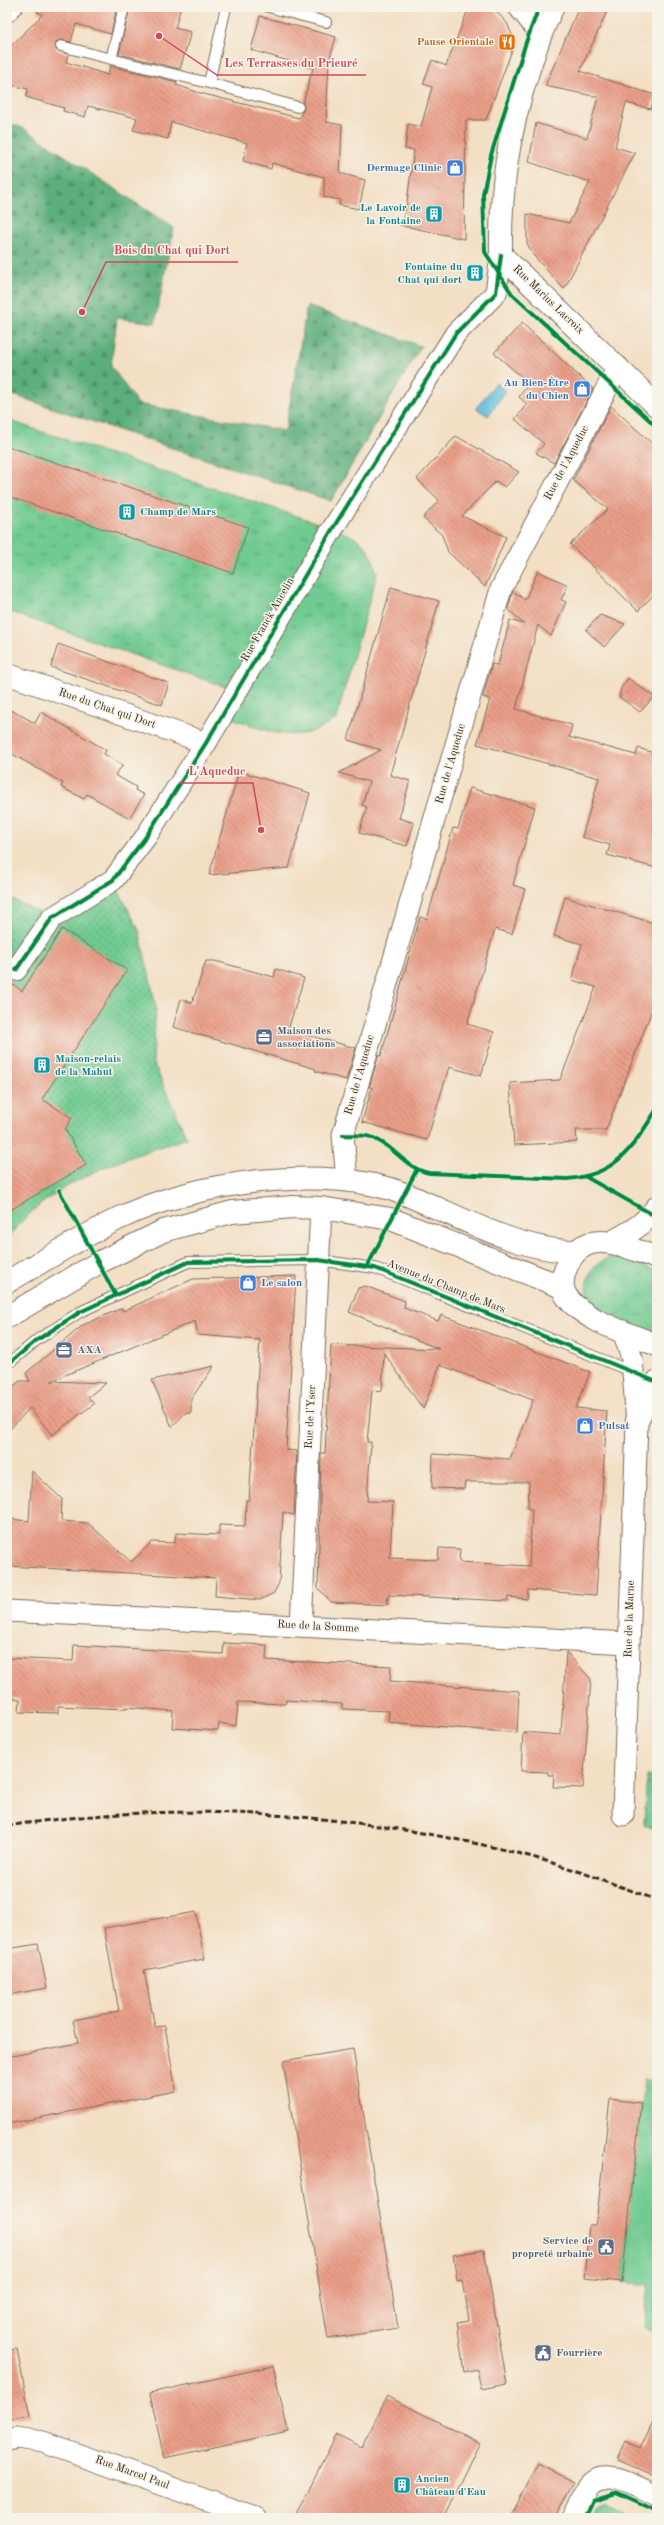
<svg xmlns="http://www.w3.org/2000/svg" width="664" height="2525" font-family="'Old Standard TT',serif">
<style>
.grass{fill:url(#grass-tufts);stroke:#567a58}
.forest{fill:url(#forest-firs);stroke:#4c6c4c}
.park{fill:url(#park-dots);stroke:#567a58}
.garden{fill:url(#garden-furrows);stroke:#567a58}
.pitch{fill:#70ca91;stroke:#567a58}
.water{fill:#61bedf;stroke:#4e747e}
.building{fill:url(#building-back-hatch);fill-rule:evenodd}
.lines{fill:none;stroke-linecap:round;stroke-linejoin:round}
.lane-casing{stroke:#7b6958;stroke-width:12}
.street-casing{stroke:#7b6958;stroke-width:23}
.secondary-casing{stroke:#7b6958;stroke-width:24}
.primary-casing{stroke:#7b6958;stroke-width:24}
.lane{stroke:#fff;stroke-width:10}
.street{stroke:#fff;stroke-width:21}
.secondary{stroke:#fff;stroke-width:22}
.primary{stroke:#fff;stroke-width:22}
.rail{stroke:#3b2a1e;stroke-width:3;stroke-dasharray:6 3;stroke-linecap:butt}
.cycleway-casing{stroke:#f7f3e8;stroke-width:6}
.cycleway{stroke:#00873e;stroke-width:4}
.labels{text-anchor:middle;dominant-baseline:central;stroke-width:3;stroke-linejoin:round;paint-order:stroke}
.food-label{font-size:11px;font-weight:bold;fill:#c56008;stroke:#f7f3e8;text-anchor:end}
.shop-label{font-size:11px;font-weight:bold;fill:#366cbe;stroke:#f7f3e8;text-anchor:end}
.culture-label{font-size:11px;font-weight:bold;fill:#0d838f;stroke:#f7f3e8;text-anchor:start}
.street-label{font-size:11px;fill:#3b2a1e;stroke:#f7f3e8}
.service-label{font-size:11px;font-weight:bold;fill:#4e5e75;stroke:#f7f3e8;text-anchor:start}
.leader{fill:none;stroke:#d1495b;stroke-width:1.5}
.callout-dot{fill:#d1495b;stroke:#f7f3e8;stroke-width:1.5}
.callout-label{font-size:12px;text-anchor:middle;font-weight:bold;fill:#d1495b;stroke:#f7f3e8;stroke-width:3;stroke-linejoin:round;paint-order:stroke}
</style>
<defs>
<pattern id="grass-tufts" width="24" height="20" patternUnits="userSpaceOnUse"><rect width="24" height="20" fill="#70ca91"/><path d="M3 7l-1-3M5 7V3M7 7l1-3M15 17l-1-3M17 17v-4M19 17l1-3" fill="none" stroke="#5da476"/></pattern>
<pattern id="forest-firs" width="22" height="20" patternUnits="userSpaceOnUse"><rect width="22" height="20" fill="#5cae7b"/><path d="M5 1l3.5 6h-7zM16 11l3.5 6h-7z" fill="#4d8e64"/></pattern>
<pattern id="park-dots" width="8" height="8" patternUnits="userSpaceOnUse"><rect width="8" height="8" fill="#70ca91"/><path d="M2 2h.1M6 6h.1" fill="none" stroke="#5da476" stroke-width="1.8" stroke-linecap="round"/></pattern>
<pattern id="garden-furrows" width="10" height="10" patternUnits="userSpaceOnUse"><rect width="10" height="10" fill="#70ca91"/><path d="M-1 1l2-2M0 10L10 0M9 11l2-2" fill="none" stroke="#5da476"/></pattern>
<pattern id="building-back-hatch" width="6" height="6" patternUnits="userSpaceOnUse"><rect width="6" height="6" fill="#ea9f89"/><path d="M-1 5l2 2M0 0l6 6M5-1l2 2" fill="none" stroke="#bf826f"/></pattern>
</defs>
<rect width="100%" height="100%" fill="#f7f3e8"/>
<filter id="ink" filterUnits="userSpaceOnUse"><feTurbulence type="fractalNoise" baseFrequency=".025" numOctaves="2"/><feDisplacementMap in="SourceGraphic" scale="8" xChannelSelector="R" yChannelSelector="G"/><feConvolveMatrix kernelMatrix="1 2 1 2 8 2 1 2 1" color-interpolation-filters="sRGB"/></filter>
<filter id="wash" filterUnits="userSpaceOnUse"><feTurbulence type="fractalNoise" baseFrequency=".012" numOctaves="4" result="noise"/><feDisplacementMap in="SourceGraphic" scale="16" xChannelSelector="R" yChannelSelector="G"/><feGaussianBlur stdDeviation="0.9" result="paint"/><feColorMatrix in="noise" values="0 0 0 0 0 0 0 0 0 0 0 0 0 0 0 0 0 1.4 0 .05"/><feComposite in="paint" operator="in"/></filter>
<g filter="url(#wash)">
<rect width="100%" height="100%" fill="#f3dfc4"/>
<!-- grass -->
<path class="grass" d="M7 420 333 528C361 539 370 544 377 574L336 719C295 749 265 729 223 715L237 691 7 611Z
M612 1257H620L657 1271V1333C636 1325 572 1310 589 1276 594 1265 601 1260 612 1257Z
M647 1776 657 1777V1829L644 1824Z"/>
<!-- forest -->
<path class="forest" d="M7 123 23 128 174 228 155 323 117 318 111 366 138 404 285 431 307 306 421 346 331 501 7 393Z"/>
<!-- park -->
<path class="park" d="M113 880 139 930 156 1006 153 1062 187 1138C123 1159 48 1182 7 1239V897L52 918Z"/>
<!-- garden -->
<path class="garden" d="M606 2503 624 2512 622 2518H594L598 2508Z"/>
<!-- pitch -->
<path class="pitch" d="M644 2079 657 2082V2332L644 2327 649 2285 622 2282Z"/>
<!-- water -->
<path class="water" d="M496 383 506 391 488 416 476 408Z"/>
<g id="blocks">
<!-- building -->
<path class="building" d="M38 7H117L111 34 76 24 71 42 62 40 56 42V50L68 54 66 62 108 75 110 66 177 82 176 85 200 93 299 118 304 109 303 103 313 68 251 50 260 16 336 37 329 61 326 122 342 125 340 173 365 180 359 209 339 205 340 200 324 197V177L272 163 271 169 243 161 247 143 171 122 168 139 133 130 137 118 88 106 85 117 63 111 64 108 26 97 28 89 7 84V50L43 14 37 12Z
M130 7H181L175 28 191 32 180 69 119 54Z
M469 7H492L507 23 515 42 486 120H466L464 239 400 225 406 209 414 150 405 149 408 124 421 127 432 87 423 84 432 60 446 66Z
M579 7H609L580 71 655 95 651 109 626 103 615 147 635 153 564 289 533 255 527 243V214L569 223 590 182 529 162 536 123 587 138 598 97 545 86Z
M522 323 593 389 554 463 536 453 544 444 515 419 527 404 519 397 529 383 494 353Z
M611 406 657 448V591L638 611 570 544 608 509 573 480Z
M456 436 519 472 505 487 496 481 462 516 506 537 485 587 448 552 442 535 423 518 439 500 417 479Z
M7 446 248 527 233 573 7 496Z
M538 571 568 585 561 600 566 602 551 636 538 625 516 709 572 725 569 737 636 755 638 748 657 754V868L607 855 610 845 582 837 599 778 477 744 490 699 483 697 492 664 498 665 510 620 524 624 508 609 512 594 513 591 525 600Z
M391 587 439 601 390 775 410 781 399 818 414 823 407 846 359 833 367 807 362 805 369 782 339 773 381 750 348 740Z
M600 615 625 624 604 647 586 630Z
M58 644 169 683 162 705 51 667Z
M628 678 654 697 640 712 619 697 621 688Z
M7 708 35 723 41 712 106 750 104 754 123 765 115 775 136 787 135 790 144 795 129 818 87 794 84 799 61 787 63 783 7 751Z
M239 771 310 793 289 868 209 875Z
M470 788 535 807 513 885 525 889 512 934 495 929 467 1024 494 1032 481 1076 449 1067 427 1140 362 1122 372 1087H369L379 1055 381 1056 420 917 427 919 453 828 458 829Z
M565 897 657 924V997L606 1130H576L577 1142 514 1145 510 1083 560 1080 596 987 572 980 582 944 554 936Z
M62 929 127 970 42 1099 72 1118 65 1129 86 1165 7 1212V980L22 991Z
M206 961H215L274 977 276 969 304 978 288 1030 356 1048 346 1080 315 1071 316 1069 173 1027 181 999 192 1003Z
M296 1276 286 1450 297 1451 294 1515 283 1512 279 1583 274 1593 260 1600 215 1596 216 1578 7 1566 9 1519 29 1521 32 1471 62 1499 61 1521 88 1523 131 1562 152 1542 175 1543 176 1533 219 1535V1525L245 1526 246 1500H249L260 1340 198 1335 195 1321 51 1381 106 1383 88 1397 94 1404 52 1435 30 1408 7 1432V1391L20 1381H30L26 1373 83 1325 122 1308 123 1311 193 1279Z
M365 1286 405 1301 404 1308 438 1321 441 1315 590 1372 576 1408 607 1411 596 1595 528 1590 527 1599 508 1597 507 1601 388 1595 387 1605 331 1602 318 1588 321 1453H325L331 1345 439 1349 349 1312 358 1288ZM384 1353 423 1409 440 1365 533 1400 510 1459 433 1454 432 1488 464 1489 465 1482H529L528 1509H532L529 1566 459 1562 460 1549 439 1548 438 1560 390 1558 393 1502 367 1501 371 1442H367L372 1390 382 1391Z
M214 1366 191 1399V1413H185L172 1427 152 1380Z
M224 1643 267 1645 266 1660 391 1666 390 1681 519 1691 517 1733 388 1722 389 1711 342 1709V1704L286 1700 285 1704 238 1702 236 1726 219 1723 218 1731 172 1728 173 1711 125 1707V1709L58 1706V1713L19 1712 20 1699 7 1698V1658L73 1661 74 1645 223 1654Z
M566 1652 591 1679 583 1788 553 1787 554 1775H548V1772L521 1771 523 1732 561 1735Z
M196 1912 204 1959 144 1970 155 2027 165 2026 176 2091 7 2124V2057L78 2043 73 2020 119 2011 104 1928Z
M38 1944 47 1988 7 1995V1949Z
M353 2049 398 2328 328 2339 283 2061Z
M610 2099 641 2103 622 2282 584 2278 589 2225H596Z
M484 2250 507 2384 481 2389 477 2369 464 2372 457 2322 469 2320 463 2279 457 2280 453 2255Z
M17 2349 30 2416 7 2420V2350Z
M273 2366 288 2431 164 2458 150 2393Z
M387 2396 480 2443 444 2518H295L336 2435 362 2448Z
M657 2412V2477L618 2460 626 2441 640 2448Z
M538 2463 574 2482 555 2518H510Z"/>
</g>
</g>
<g filter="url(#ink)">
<use href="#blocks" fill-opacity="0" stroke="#7b6958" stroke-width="1"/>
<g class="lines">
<defs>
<path id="lane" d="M124 7 111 59 209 83 226 7
M268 7 326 22
M7 19 18 7
M61 46 111 59
M209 83 298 107
M7 1365 37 1340 80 1312 188 1262 318 1260 375 1268 633 1372"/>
<path id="street" d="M519 7 540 33
M7 674 206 743
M16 970 52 918 113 880 145 838 206 743 333 528 456 333 496 293 501 255
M347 1181 343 1135 501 589 618 367
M637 1423 650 1392 657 1381
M7 1611 629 1643
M301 1626 321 1208
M623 1815 637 1423 632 1359 623 1331
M7 2440 17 2438 43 2442 256 2518
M574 2518C579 2508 583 2492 590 2484 606 2467 640 2489 657 2496"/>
<path id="secondary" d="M553 7C542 28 535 50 528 72 508 134 500 190 501 255L657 406
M612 1242C629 1233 646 1223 657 1207"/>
<path id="primary" d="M657 1258C625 1247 584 1224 566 1268 562 1278 561 1289 567 1297 584 1321 630 1334 657 1345
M7 1282C44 1261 79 1238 118 1219 192 1182 326 1163 405 1194 456 1215 520 1252 576 1251
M7 1317 98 1263 163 1231 232 1212 293 1207 321 1208 391 1219 562 1287"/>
</defs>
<!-- lane casing -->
<use href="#lane" class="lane-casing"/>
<!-- street casing -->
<use href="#street" class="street-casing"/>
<!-- secondary casing -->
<use href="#secondary" class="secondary-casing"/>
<!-- primary casing -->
<use href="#primary" class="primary-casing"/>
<!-- lane -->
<use href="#lane" class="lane"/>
<!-- street -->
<use href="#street" class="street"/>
<!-- secondary -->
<use href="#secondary" class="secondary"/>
<!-- primary -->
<use href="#primary" class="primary"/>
<!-- rail -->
<path class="rail" d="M7 1826C173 1800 346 1812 509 1851 560 1863 608 1882 657 1900"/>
<defs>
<path id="cycleway" d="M539 7 525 45 491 155 483 194 485 252 512 294 657 427
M16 970 52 918 113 880 145 838 206 743 333 528 456 333 496 293 501 255
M343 1135C351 1136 363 1134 371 1137 394 1145 404 1168 429 1173L567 1179C617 1175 632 1148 657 1109
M586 1177 657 1217
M59 1190 115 1294
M367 1267 416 1171
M7 1365 37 1340 80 1312 188 1262 318 1260 375 1268 657 1382
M585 2518 593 2500 615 2493 657 2512"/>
</defs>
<!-- cycleway casing -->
<use href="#cycleway" class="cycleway-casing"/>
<!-- cycleway -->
<use href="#cycleway" class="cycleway"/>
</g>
</g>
<!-- icons -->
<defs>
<symbol id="restaurant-square" viewBox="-11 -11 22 22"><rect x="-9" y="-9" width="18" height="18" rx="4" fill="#e8710a" stroke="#f7f3e8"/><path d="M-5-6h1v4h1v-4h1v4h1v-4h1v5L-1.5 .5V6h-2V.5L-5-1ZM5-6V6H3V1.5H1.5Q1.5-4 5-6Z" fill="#fff"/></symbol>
<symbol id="shop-square" viewBox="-11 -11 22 22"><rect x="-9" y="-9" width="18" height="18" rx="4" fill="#3f7fe0" stroke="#f7f3e8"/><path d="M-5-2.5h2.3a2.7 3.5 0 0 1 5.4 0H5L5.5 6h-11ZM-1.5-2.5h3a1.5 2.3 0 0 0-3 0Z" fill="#fff"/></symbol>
<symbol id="building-square" viewBox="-11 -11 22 22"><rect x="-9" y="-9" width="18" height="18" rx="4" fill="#0f9aa8" stroke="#f7f3e8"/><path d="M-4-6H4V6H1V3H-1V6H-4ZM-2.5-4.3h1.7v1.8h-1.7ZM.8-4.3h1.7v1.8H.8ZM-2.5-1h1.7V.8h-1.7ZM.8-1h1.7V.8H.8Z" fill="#fff"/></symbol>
<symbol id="office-square" viewBox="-11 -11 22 22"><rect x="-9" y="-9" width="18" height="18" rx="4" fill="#5c6f8a" stroke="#f7f3e8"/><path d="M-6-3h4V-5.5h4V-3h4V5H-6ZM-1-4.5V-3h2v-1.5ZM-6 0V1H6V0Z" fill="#fff"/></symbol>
<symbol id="civic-square" viewBox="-11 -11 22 22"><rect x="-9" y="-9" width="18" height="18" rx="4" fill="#5c6f8a" stroke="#f7f3e8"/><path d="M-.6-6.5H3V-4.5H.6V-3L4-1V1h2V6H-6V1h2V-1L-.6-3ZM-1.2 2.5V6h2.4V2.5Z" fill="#fff"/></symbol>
</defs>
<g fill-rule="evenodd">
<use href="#restaurant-square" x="497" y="32" width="20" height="20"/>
<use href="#shop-square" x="445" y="158" width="20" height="20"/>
<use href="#building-square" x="424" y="204" width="20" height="20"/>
<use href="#building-square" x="465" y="263" width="20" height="20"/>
<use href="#shop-square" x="572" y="379" width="20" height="20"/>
<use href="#building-square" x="117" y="502" width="20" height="20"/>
<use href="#office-square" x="254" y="1027" width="20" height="20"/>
<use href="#building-square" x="32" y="1055" width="20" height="20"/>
<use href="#shop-square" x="238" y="1273" width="20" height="20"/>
<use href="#office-square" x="54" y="1340" width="20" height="20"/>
<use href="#shop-square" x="575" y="1416" width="20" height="20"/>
<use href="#civic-square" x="596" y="2237" width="20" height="20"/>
<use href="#civic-square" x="533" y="2343" width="20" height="20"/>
<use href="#building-square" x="392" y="2475" width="20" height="20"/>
</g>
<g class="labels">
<!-- food labels -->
<g class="food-label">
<text x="494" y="42">Pause Orientale</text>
</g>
<!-- shop labels -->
<g class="shop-label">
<text x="442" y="168">Dermage Clinic</text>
<text x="569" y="383">Au Bien-Être<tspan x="569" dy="13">du Chien</tspan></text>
<text x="261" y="1283" text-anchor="start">Le salon</text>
<text x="598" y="1426" text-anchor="start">Pulsat</text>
</g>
<!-- culture labels -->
<g class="culture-label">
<text x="421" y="208" text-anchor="end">Le Lavoir de<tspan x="421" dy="13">la Fontaine</tspan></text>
<text x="462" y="267" text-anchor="end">Fontaine du<tspan x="462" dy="13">Chat qui dort</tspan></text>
<text x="140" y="512">Champ de Mars</text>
<text x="55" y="1059">Maison-relais<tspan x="55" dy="13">de la Mahut</tspan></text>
<text x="415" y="2479">Ancien<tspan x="415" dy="13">Château d'Eau</tspan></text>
</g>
<!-- street labels -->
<g class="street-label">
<text transform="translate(548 300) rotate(44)">Rue Marius Lacroix</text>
<text transform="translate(567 463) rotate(-62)">Rue de l'Aqueduc</text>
<text transform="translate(268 620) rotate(-60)">Rue Franck Ancelin</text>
<text transform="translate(107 709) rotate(19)">Rue du Chat qui Dort</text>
<text transform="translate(451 764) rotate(-74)">Rue de l'Aqueduc</text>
<text transform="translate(360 1075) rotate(-74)">Rue de l'Aqueduc</text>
<text transform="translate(446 1287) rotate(22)">Avenue du Champ de Mars</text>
<text transform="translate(311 1417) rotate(-87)">Rue de l'Yser</text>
<text transform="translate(630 1619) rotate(-88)">Rue de la Marne</text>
<text transform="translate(318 1627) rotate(3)">Rue de la Somme</text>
<text transform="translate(132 2473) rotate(20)">Rue Marcel Paul</text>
</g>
<!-- service labels -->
<g class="service-label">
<text x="277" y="1031">Maison des<tspan x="277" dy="13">associations</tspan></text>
<text x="77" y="1350">AXA</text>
<text x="593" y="2241" text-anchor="end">Service de<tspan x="593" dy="13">propreté urbaine</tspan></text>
<text x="556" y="2353">Fourrière</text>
</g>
</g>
<!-- callouts -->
<path class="leader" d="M159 36L217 75H366M82 312L106 262H238M261 830L253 783H180"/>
<g class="callout-dot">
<circle cx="159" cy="36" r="4"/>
<circle cx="82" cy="312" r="4"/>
<circle cx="261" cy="830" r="4"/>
</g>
<g class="callout-label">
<text x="291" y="67">Les Terrasses du Prieuré</text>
<text x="172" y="254">Bois du Chat qui Dort</text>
<text x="217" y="775">L'Aqueduc</text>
</g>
<!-- margin -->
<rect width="664" height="2525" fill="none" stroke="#f7f3e8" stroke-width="24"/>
</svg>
